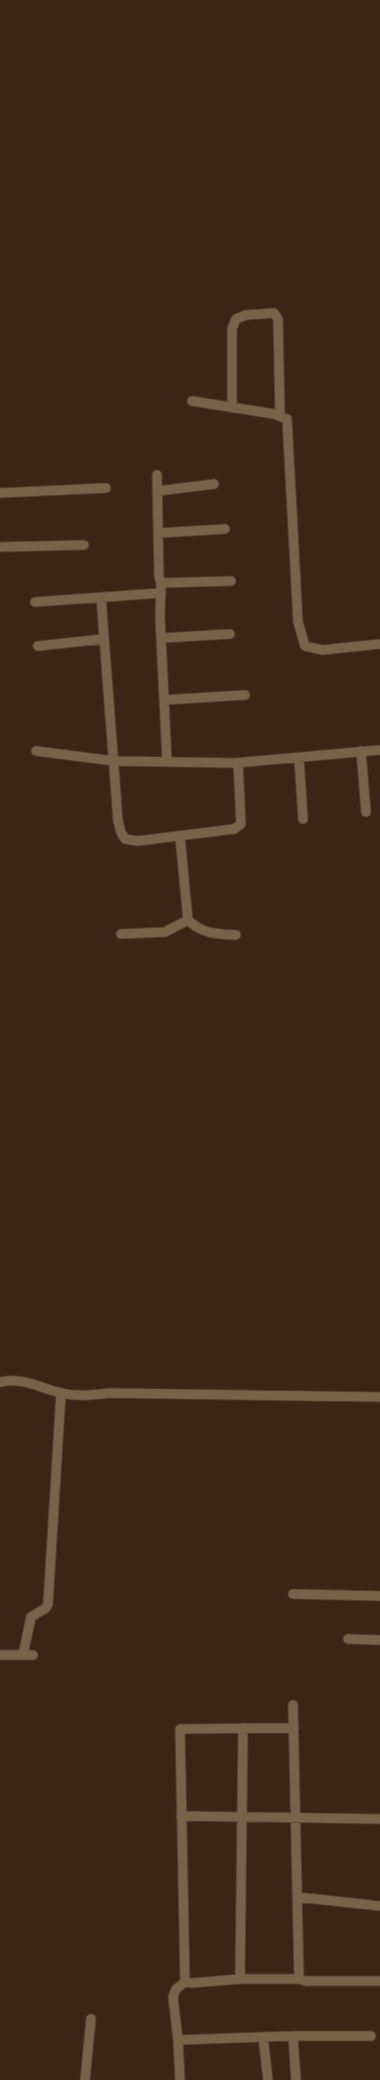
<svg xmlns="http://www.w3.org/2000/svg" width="380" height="2080" font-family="'Source Serif 4',serif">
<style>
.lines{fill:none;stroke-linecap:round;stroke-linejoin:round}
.minor-casing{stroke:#554032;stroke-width:11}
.minor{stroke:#756448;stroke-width:9}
</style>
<rect width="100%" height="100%" fill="#3b2516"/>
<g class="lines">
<defs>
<path id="minor" d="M192 401 274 414 287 419 298 622 305 646 322 650 380 644
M232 408V329L236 319 246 315 274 313 278 319 280 416
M157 475 159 577 161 583 160 617 167 761
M158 491 214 484
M0 493 106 488
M158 533 225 529
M0 547 84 545
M161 583 231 581
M101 597 118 821 121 832 125 839 138 841 234 829 241 824 238 763
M35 602 161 593
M161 638 230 634
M38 646 104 639
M164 700 245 695
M36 751 114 761 235 763 380 750
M361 751 366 812
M299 758 303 819
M188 920C202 934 217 934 236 935
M121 934 165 932 188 920 180 837
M0 1382C24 1377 39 1388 61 1393 77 1397 93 1395 109 1393L380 1397
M293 1594 380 1596
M348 1639 380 1640
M0 1655H33
M23 1655 31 1617 46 1608 48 1604 61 1393
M293 1705 299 1979
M181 1816 380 1819
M297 1897 380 1906
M240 1979 243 1728
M185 1982 180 1729 294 1728
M293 2036 296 2080
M263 2037 268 2080
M178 2040 293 2036H371
M85 2080 91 2019
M180 2080 178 2040 173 1997 176 1989 185 1982 192 1983 240 1979H299L306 1981H380"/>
</defs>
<!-- minor casing -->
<use href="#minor" class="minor-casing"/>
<!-- minor -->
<use href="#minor" class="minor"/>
</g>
</svg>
